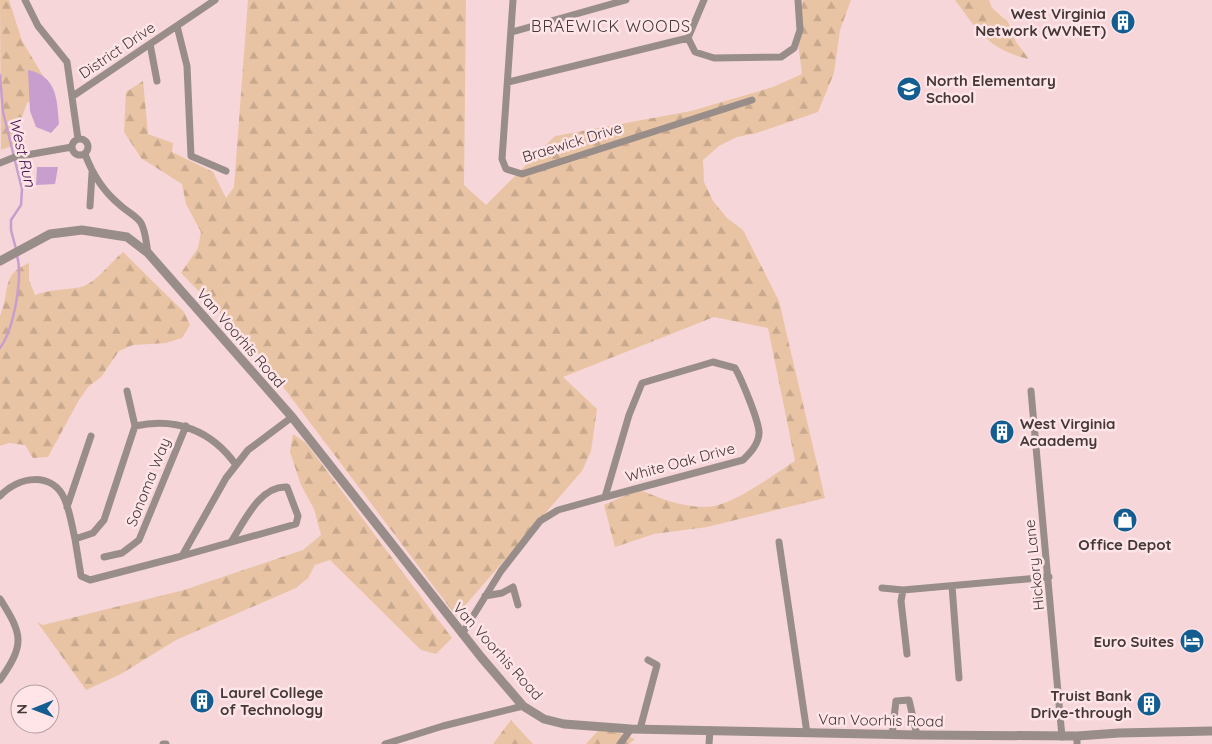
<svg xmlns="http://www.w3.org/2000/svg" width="1212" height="744" font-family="Quicksand,sans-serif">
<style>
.forest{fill:url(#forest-firs)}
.water{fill:#c79ece}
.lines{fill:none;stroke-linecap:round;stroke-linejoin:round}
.stream{stroke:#c79ece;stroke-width:2.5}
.minor{stroke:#998d89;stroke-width:7}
.tertiary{stroke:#998d89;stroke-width:9}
.labels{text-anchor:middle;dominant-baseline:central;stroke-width:5;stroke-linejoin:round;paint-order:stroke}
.poi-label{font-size:15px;font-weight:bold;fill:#443839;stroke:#ffe5e7;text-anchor:end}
.street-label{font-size:15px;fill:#443839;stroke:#ffe5e7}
.neighbourhood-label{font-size:16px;letter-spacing:1px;fill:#443839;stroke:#ffe5e7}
.water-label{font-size:16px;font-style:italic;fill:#481651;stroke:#ffe5e7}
</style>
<defs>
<pattern id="forest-firs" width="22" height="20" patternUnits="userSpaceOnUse" patternTransform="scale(1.25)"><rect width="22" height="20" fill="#e9c4a4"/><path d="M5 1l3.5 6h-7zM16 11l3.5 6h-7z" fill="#c9a98e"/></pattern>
</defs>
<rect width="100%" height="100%" fill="#f6d6d9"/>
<!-- forest -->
<path class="forest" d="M0 0H9L22 41 48 84 46 94 27 103 20 123V143L1 150Z
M248 0H466L464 185 486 205 555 136 691 111 773 87 802 74 797 35 803 0H851L840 30 834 73 818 112 757 133 737 137 719 146 703 160 704 182 713 201 727 218 743 230 779 301 825 498 707 527 654 534 615 547 604 505 639 489C660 499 690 510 714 506 739 501 773 475 795 461L768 328 714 317 563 377 597 409 591 451 582 471 456 616 253 347 181 273 198 248 201 232 186 204 182 184 141 158 124 132 126 92 143 81 148 134 173 143 172 152 213 172 226 198 234 187Z
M955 0H989L992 8 1008 22 1016 42 1029 59C989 50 978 31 955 0Z
M123 252 184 312 190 325 182 338 166 343 133 345 119 351 101 377 88 387 79 400 48 457 33 458 25 445 9 443 0 446V316C11 290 0 275 29 263V280L35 295C51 289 66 290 81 287 96 283 111 262 123 252Z
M293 434 306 443 452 638 436 654 421 650 330 560 315 565 308 578 296 588 176 640 121 674 86 690 37 622 43 625 184 590 303 550 321 535 314 509 301 485 290 452Z
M511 720 533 744H493Z
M602 726 635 739 629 744H586Z"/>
<!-- water -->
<path class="water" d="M28 70C57 76 57 99 59 124L51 133 36 127 30 111Z
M37 167H58L55 184 36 185Z"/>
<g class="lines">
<!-- stream -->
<path class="stream" d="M0 75 3 112 22 189 21 205 11 220V230L16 249
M0 348C14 329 23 278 17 255"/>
<!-- minor -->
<path class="minor" d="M25 0 38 26 67 62 78 139
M513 0 502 159 506 169 522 174 752 100
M177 26 187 66 191 156 226 171
M512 32 626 0
M688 38 695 52 714 58 781 57 794 48 800 30 798 0
M150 44 157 81
M508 82 688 38 704 0
M73 96 215 0
M72 147a8 8 0 1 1 16 0a8 8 0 1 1-16 0Z
M85 154C92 173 104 192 120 205 126 211 137 216 141 223 146 232 146 243 148 253
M0 163 15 157 72 147
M90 206 92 173
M713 362 735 368C741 378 760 423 759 434 758 445 750 453 743 460L605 497 629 415 642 383Z
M127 391 135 426
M1031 391 1062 737
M236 465C212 431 177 417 135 426L104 520 93 533 75 539 81 576 90 580 182 556 226 478 248 450 292 417
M0 496C18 476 53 471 65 500 70 512 72 526 75 539
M67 507 91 436
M779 542 807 733
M182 556 296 524 298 516 287 487C260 485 244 522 231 542
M104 557 122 553 139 540 186 426
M952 586 959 678
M882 588 903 590 1049 577
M903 590 901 601 907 654
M485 596 502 593 513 587 518 605
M0 599C23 635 25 644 0 680
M462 634 501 571 540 521 558 510 605 497
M640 729 657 665 648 660
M892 735 896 701 909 700 917 735
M163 744H166
M385 744 443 726 523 706
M620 744 631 729
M709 744 710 730
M1077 744V736"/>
<!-- tertiary -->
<path class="tertiary" d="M0 261 50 234 82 230 127 237 148 253 292 417 481 657 523 706 544 719 564 724 631 729 917 735 1077 736 1119 733 1212 731"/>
</g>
<!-- icons -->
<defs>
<symbol id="building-disc" viewBox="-11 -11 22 22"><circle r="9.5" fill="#145d91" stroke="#ffe5e7"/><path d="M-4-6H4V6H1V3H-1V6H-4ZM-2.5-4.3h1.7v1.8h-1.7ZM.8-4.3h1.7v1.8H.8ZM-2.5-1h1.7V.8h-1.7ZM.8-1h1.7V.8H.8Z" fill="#fff"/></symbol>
<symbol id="school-disc" viewBox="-11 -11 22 22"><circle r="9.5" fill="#145d91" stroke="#ffe5e7"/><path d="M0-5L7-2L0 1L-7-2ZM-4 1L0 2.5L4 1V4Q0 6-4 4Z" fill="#fff"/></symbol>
<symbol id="shop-disc" viewBox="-11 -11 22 22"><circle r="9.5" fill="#145d91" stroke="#ffe5e7"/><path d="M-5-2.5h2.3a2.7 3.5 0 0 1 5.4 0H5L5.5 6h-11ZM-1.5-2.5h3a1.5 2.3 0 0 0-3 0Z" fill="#fff"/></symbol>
<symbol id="hotel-disc" viewBox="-11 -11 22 22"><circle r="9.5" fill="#145d91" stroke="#ffe5e7"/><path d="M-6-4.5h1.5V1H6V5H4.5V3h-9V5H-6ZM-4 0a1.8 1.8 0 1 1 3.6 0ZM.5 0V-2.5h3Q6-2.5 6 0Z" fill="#fff"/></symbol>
</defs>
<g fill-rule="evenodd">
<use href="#building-disc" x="1109" y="8" width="28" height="28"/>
<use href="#school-disc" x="895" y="75" width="28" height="28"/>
<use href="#building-disc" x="988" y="418" width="28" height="28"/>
<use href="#shop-disc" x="1111" y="506" width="28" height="28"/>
<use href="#hotel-disc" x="1178" y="627" width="28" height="28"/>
<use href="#building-disc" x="188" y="687" width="28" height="28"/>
<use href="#building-disc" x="1135" y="690" width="28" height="28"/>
</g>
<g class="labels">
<!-- poi labels -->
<g class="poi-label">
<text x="1106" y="13">West Virginia<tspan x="1106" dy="17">Network (WVNET)</tspan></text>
<text x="926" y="80" text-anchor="start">North Elementary<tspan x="926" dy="17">School</tspan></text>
<text x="1020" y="423" text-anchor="start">West Virginia<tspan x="1020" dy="17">Acaademy</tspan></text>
<text x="1125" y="544" text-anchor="middle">Office Depot</text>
<text x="1174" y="641">Euro Suites</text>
<text x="220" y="692" text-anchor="start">Laurel College<tspan x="220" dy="17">of Technology</tspan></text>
<text x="1132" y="695">Truist Bank<tspan x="1132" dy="17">Drive-through</tspan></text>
</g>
<!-- street labels -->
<g class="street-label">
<text transform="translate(117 50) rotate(-34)">District Drive</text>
<text transform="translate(572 142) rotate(-17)">Braewick Drive</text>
<text transform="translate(241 338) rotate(49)">Van Voorhis Road</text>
<text transform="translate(680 462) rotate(-15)">White Oak Drive</text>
<text transform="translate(148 482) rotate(-68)">Sonoma Way</text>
<text transform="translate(1034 565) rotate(-96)">Hickory Lane</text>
<text transform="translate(498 651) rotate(48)">Van Voorhis Road</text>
<text transform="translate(881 720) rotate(1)">Van Voorhis Road</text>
</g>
<!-- neighbourhood labels -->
<g class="neighbourhood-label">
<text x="611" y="26">BRAEWICK WOODS</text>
</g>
<!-- water labels -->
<g class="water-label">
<text transform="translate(23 152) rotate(77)">West Run</text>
</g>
</g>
<!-- north arrow -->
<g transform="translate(35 709) rotate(269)"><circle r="24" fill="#ffe5e7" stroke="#b4a0a1"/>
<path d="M0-4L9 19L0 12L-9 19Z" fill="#145d91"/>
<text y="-8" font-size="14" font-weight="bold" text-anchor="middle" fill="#443839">N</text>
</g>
</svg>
